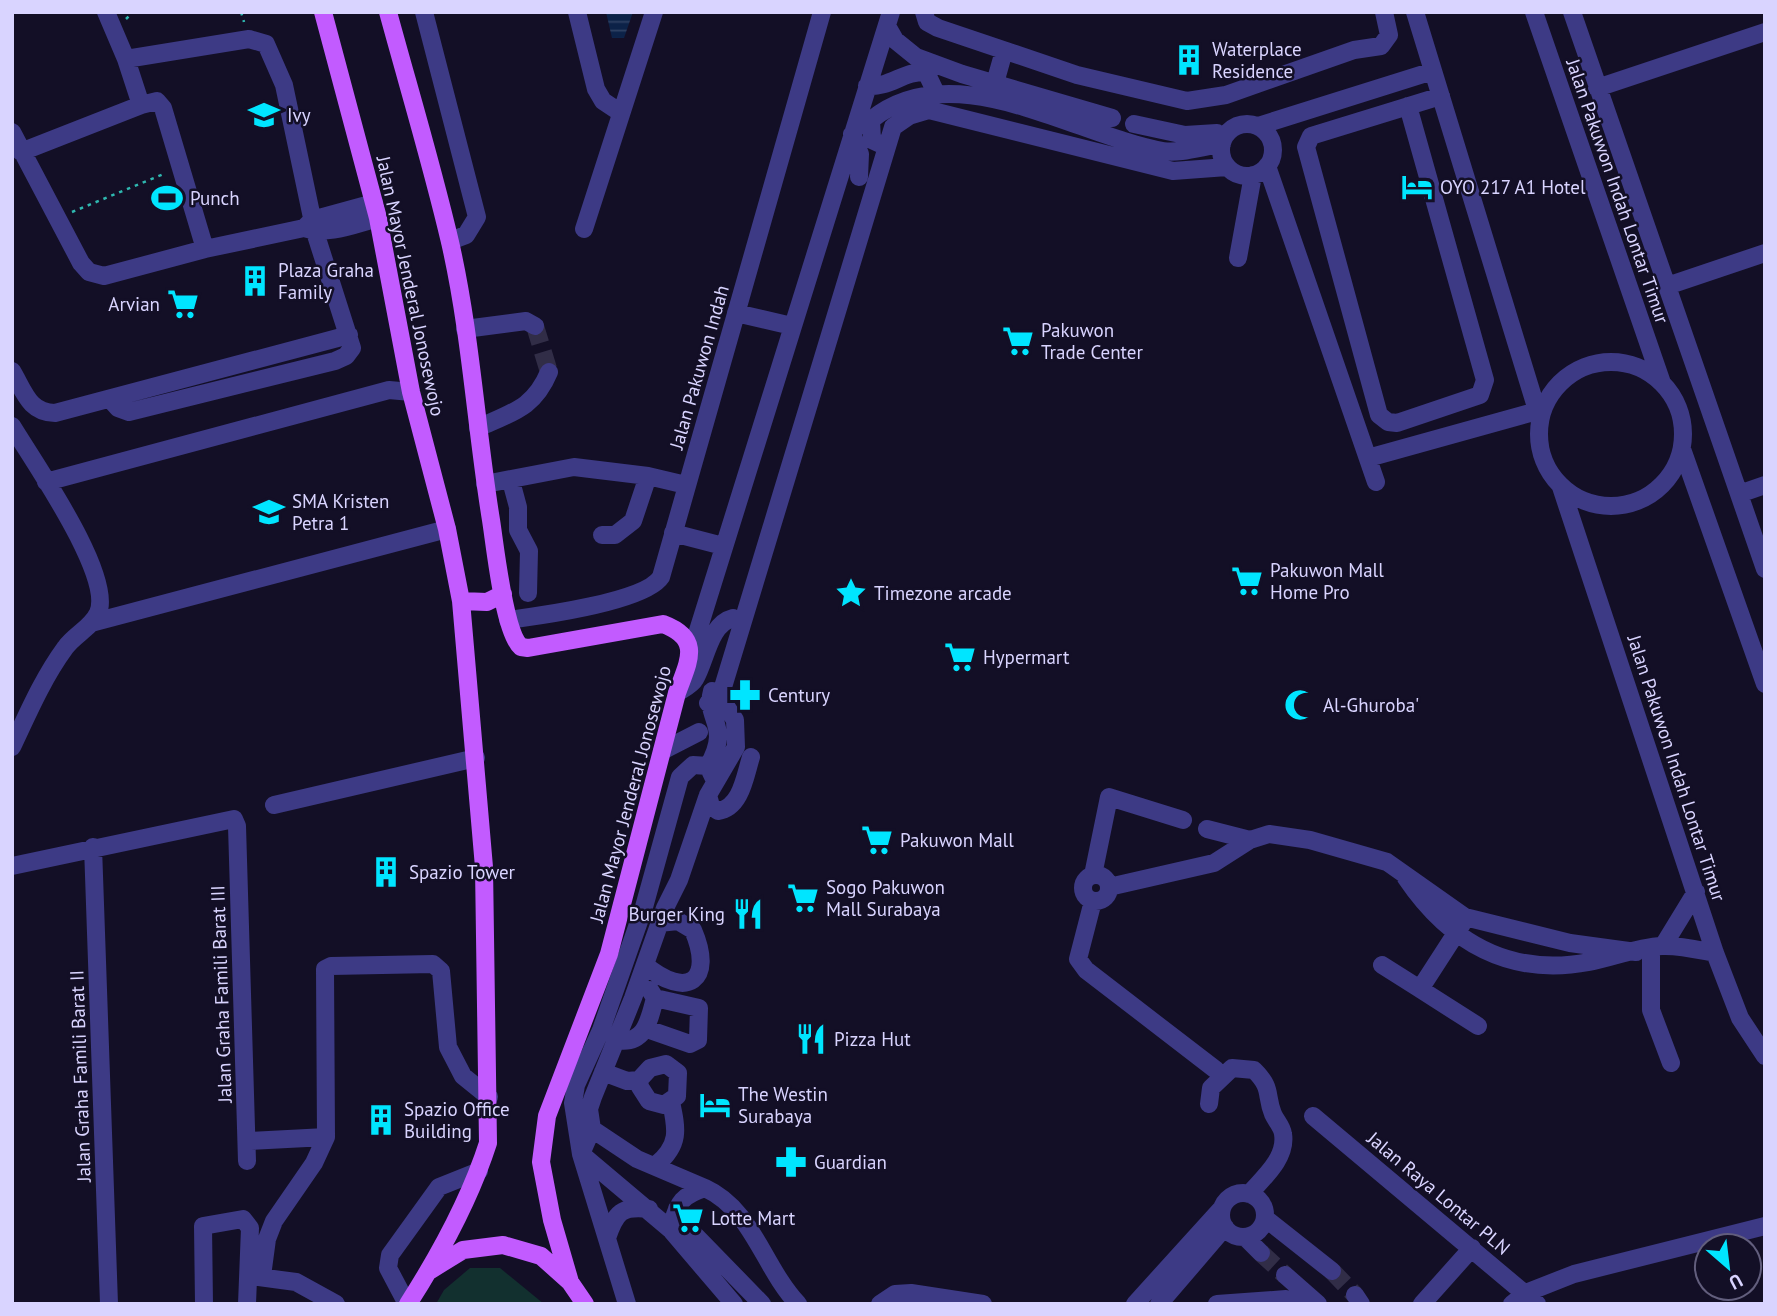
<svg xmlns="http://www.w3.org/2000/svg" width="1777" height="1316" font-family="'PT Sans',sans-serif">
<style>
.grass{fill:#12302f}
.water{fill:url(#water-rules)}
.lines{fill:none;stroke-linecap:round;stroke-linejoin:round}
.minor-tunnel{stroke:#312d47;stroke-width:18;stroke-dasharray:18 9;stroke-linecap:butt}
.path{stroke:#2fb8b0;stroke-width:2.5;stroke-dasharray:3.5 5;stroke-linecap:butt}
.minor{stroke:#3d3a85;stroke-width:18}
.major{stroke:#c25bff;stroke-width:18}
.labels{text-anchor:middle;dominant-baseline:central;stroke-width:5;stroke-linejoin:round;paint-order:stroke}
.poi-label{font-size:19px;fill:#d9d4ff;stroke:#130f26;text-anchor:start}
.street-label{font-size:19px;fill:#d9d4ff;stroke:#130f26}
</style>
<defs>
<pattern id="water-rules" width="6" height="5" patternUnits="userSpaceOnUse" patternTransform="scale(1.75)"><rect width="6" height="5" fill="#0c2248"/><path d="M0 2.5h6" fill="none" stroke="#2f4163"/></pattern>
</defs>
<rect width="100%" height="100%" fill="#130f26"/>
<!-- grass -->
<path class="grass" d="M470 1268H500L544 1304H436L444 1290Z"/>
<!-- water -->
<path class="water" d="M606 12H633L624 38H612Z"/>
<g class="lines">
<!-- minor-tunnel -->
<path class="minor-tunnel" d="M535 326 549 372
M1261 1253 1285 1275
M1332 1271 1355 1295"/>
<!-- path -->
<path class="path" d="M241 12 244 22
M126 19 133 12
M72 212 166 173"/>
<!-- minor -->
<path class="minor" d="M106 12 126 59 249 39 266 44 284 85 315 232 352 348 346 356 335 361 129 412 118 408 110 399
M424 12 477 217 466 235 450 241
M577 12 596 89 603 101 621 113
M924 12 927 22 938 28 1077 75 1187 101 1226 95 1354 50 1381 46 1389 35 1384 12
M1415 12 1540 420
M1534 12 1662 383
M1572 12 1765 569
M887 26 895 40 916 57 962 74 1112 118
M126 59 141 105 157 101 163 108 205 249
M995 83 1004 51
M867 86C890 88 903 71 926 72L936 93
M1597 88 1765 32
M1408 106 1485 380 1480 395 1397 423 1388 422 1379 415 1306 147 1311 136 1441 96
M1134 124 1185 135 1217 133
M1221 150a26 26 0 1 1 52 0a26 26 0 1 1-52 0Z
M1258 126 1433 71
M12 132 81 263 89 272 104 276 205 249 304 228C327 236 355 224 378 218
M852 134 860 154 859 177
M885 146 872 140 871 120C953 53 1075 135 1163 151 1180 154 1204 146 1222 144
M21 152 141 105
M1267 166 1376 482
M304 228 312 220 374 203
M584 229 654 12
M1238 258 1253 175
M1667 286 1765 253
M736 313 792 326
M465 329 526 321 535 326
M1539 434a72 72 0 1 1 144 0a72 72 0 1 1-144 0Z
M12 371C24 391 29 413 55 413L349 335
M12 426C33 461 114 576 98 613 91 628 74 635 65 648 43 678 28 713 12 747
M478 428C513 412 534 408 549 372
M1682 449 1765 684
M1368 458 1537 411
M511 481 518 507V530L529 551 528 593
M46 482 389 390 411 392
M485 484 574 467 648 476 686 485
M1561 487 1715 953 1740 1018 1765 1056
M1739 494 1765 485
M673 533 723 546
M602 535H615L633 521 648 476
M508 620C539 616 645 602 661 577L822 12
M91 623 447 529
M691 653 891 12
M677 693C683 689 692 685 695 679 706 661 709 624 733 618
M708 703 720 697 893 127 909 116 929 110 1173 171 1227 167
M662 751 699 732
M708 766C732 725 704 719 712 691
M708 795 711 806 718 811C741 808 745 776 751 757
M274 805 476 758
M1207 829 1250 840
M93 847 109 1304
M12 866 234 819 237 826 247 1161
M1093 875 1109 797 1183 820
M1083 888a13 13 0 1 1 26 0a13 13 0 1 1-26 0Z
M1406 878C1450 943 1510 977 1589 962 1613 957 1638 947 1662 946 1679 945 1699 950 1715 953
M1109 887 1214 863 1250 840 1269 834 1310 840 1387 862 1465 917 1570 943 1636 952
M1093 901 1078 959 1086 970 1216 1070
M1462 924 1420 989 1478 1026
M1663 946 1696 892
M1651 948V1010L1671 1063
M645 965C687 1000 715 981 693 930L678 921 659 923
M1382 965 1420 989
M647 1029 690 1044 698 1040 699 1008 655 998
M616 1040C645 1045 649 1021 655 998L650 990
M603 1072 627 1081 639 1080 650 1068 666 1064 678 1073 677 1096 664 1105 649 1101 640 1087 639 1080
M1209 1104 1211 1088 1232 1068 1254 1070C1273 1089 1265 1094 1273 1114 1276 1121 1282 1126 1283 1134 1287 1158 1263 1178 1249 1194
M1313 1116 1537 1304
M592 1129 637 1159 705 1188
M247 1141 326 1137
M581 1154 592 1129 589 1109 593 1097 633 998 665 908 679 880 708 795 736 747 735 720 720 697
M581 1154 670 1229 734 1304
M656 1165C680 1145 677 1130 671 1102
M1221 1215a22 22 0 1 1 44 0a22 22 0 1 1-44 0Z
M677 1209 687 1227 762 1304
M1265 1218 1332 1271
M670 1229C679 1204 678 1197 705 1188 753 1210 763 1267 798 1304
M1245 1237 1261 1253
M607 1238C616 1212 621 1206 649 1209
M1285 1275 1318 1304
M251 1276 296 1282 336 1304
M262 1276 267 1239 274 1221 314 1163 326 1137 325 969 331 966 433 964 441 971 448 1047 463 1076 489 1097
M1355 1295 1361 1304
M204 1304 203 1226 243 1219 250 1228 247 1304
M407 1304 388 1268 390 1255 439 1187 479 1171
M627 1304 581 1154 573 1103 576 1085 601 1030 644 907 680 777 693 765 708 766 715 781
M880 1304 895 1294 911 1293 983 1304
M1135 1304 1222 1208
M1159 1304 1225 1227
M1217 1304 1286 1299 1293 1304
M1422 1304 1472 1248
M1512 1304 1526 1293 1574 1274 1765 1226"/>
<!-- major -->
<path class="major" d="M323 12 378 218 411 392 447 529 461 601 484 867 488 1143C470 1199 440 1254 408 1304
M388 12C409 89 432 165 450 242 471 334 476 428 491 520 495 545 504 633 521 647L528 648 663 624C703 639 688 662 677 693L609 954 547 1116 541 1162 552 1220 570 1282 585 1304
M461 601 487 602 503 594
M429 1271 463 1250 503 1245 541 1256 569 1281"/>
</g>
<!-- icons -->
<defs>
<symbol id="building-bare" viewBox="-9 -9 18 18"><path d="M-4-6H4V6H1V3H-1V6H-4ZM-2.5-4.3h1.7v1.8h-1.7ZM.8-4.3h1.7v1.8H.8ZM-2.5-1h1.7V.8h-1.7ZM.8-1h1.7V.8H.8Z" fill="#00e5ff" stroke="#130f26" stroke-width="2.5" paint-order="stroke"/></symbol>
<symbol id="school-bare" viewBox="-9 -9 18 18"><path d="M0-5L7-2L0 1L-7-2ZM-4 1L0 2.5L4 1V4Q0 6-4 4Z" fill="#00e5ff" stroke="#130f26" stroke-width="2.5" paint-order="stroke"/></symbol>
<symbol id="hotel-bare" viewBox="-9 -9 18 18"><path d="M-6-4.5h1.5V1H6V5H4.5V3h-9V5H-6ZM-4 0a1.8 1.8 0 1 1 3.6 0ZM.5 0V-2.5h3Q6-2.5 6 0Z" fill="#00e5ff" stroke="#130f26" stroke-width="2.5" paint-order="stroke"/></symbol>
<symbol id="stadium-bare" viewBox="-9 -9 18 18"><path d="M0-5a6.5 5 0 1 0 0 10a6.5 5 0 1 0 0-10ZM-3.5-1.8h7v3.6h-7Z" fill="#00e5ff" stroke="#130f26" stroke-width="2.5" paint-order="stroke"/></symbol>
<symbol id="supermarket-bare" viewBox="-9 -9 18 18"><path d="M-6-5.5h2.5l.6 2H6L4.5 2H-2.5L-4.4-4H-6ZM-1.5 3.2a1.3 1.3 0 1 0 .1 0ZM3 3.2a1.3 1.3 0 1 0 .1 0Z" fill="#00e5ff" stroke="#130f26" stroke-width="2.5" paint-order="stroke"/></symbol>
<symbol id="sight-bare" viewBox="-9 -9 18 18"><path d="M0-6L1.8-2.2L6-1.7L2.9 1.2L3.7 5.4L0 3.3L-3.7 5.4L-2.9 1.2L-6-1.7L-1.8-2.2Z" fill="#00e5ff" stroke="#130f26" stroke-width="2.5" paint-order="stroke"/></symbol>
<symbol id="pharmacy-bare" viewBox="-9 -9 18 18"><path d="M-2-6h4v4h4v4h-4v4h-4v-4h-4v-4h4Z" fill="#00e5ff" stroke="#130f26" stroke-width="2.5" paint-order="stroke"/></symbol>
<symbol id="mosque-bare" viewBox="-9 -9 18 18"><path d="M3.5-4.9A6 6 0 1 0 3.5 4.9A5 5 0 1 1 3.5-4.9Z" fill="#00e5ff" stroke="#130f26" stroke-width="2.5" paint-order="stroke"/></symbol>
<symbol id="restaurant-bare" viewBox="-9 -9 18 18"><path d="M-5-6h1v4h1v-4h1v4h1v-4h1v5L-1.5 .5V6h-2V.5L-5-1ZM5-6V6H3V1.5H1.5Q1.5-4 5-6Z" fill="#00e5ff" stroke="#130f26" stroke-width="2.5" paint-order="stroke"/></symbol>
</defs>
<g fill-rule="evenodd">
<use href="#building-bare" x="1167" y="38" width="44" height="44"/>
<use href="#school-bare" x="242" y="93" width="44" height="44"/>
<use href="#hotel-bare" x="1395" y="165" width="44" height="44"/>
<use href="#stadium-bare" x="145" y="176" width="44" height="44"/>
<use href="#building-bare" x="233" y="259" width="44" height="44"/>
<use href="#supermarket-bare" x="161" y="282" width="44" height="44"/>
<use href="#supermarket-bare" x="996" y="319" width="44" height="44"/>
<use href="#school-bare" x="247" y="490" width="44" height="44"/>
<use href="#supermarket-bare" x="1225" y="559" width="44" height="44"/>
<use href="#sight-bare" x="829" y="571" width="44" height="44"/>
<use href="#supermarket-bare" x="938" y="635" width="44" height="44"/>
<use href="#pharmacy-bare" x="723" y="673" width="44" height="44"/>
<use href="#mosque-bare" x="1278" y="683" width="44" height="44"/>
<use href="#supermarket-bare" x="855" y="818" width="44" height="44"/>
<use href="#building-bare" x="364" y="850" width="44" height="44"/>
<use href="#supermarket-bare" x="781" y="876" width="44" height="44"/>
<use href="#restaurant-bare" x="726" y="892" width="44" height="44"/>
<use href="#restaurant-bare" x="789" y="1017" width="44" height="44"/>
<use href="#hotel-bare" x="693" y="1083" width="44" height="44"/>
<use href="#building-bare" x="359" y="1098" width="44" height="44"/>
<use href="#pharmacy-bare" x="769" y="1140" width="44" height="44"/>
<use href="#supermarket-bare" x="666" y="1196" width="44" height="44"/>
</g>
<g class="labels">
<!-- poi labels -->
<g class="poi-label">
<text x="1212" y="49">Waterplace<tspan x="1212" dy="22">Residence</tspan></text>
<text x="287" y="115">Ivy</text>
<text x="1440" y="187">OYO 217 A1 Hotel</text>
<text x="190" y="198">Punch</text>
<text x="278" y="270">Plaza Graha<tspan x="278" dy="22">Family</tspan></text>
<text x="160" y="304" text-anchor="end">Arvian</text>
<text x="1041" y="330">Pakuwon<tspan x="1041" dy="22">Trade Center</tspan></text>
<text x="292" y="501">SMA Kristen<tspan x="292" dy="22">Petra 1</tspan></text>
<text x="1270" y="570">Pakuwon Mall<tspan x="1270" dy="22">Home Pro</tspan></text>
<text x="874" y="593">Timezone arcade</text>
<text x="983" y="657">Hypermart</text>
<text x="768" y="695">Century</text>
<text x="1323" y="705">Al-Ghuroba'</text>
<text x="900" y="840">Pakuwon Mall</text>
<text x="409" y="872">Spazio Tower</text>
<text x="826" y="887">Sogo Pakuwon<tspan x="826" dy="22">Mall Surabaya</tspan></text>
<text x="725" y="914" text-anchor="end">Burger King</text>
<text x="834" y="1039">Pizza Hut</text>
<text x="738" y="1094">The Westin<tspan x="738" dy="22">Surabaya</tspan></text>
<text x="404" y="1109">Spazio Office<tspan x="404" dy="22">Building</tspan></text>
<text x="814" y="1162">Guardian</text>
<text x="711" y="1218">Lotte Mart</text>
</g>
<!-- street labels -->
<g class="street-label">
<text transform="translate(1618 191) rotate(71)">Jalan Pakuwon Indah Lontar Timur</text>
<text transform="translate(411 286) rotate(78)">Jalan Mayor Jenderal Jonosewojo</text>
<text transform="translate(699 367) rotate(-74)">Jalan Pakuwon Indah</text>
<text transform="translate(1677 768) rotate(72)">Jalan Pakuwon Indah Lontar Timur</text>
<text transform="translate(630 794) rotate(-75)">Jalan Mayor Jenderal Jonosewojo</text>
<text transform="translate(221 994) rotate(-92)">Jalan Graha Famili Barat III</text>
<text transform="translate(80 1076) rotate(-92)">Jalan Graha Famili Barat II</text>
<text transform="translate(1439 1193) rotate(40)">Jalan Raya Lontar PLN</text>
</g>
</g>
<!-- border -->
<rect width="1777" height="1316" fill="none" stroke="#d9d4ff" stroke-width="28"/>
<!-- north arrow -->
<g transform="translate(1728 1267) rotate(152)"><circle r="33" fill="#130f26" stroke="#625e7d" stroke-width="2"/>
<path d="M0-5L12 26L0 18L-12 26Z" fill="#00e5ff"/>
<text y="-10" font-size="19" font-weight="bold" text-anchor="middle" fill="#d9d4ff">U</text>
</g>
</svg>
